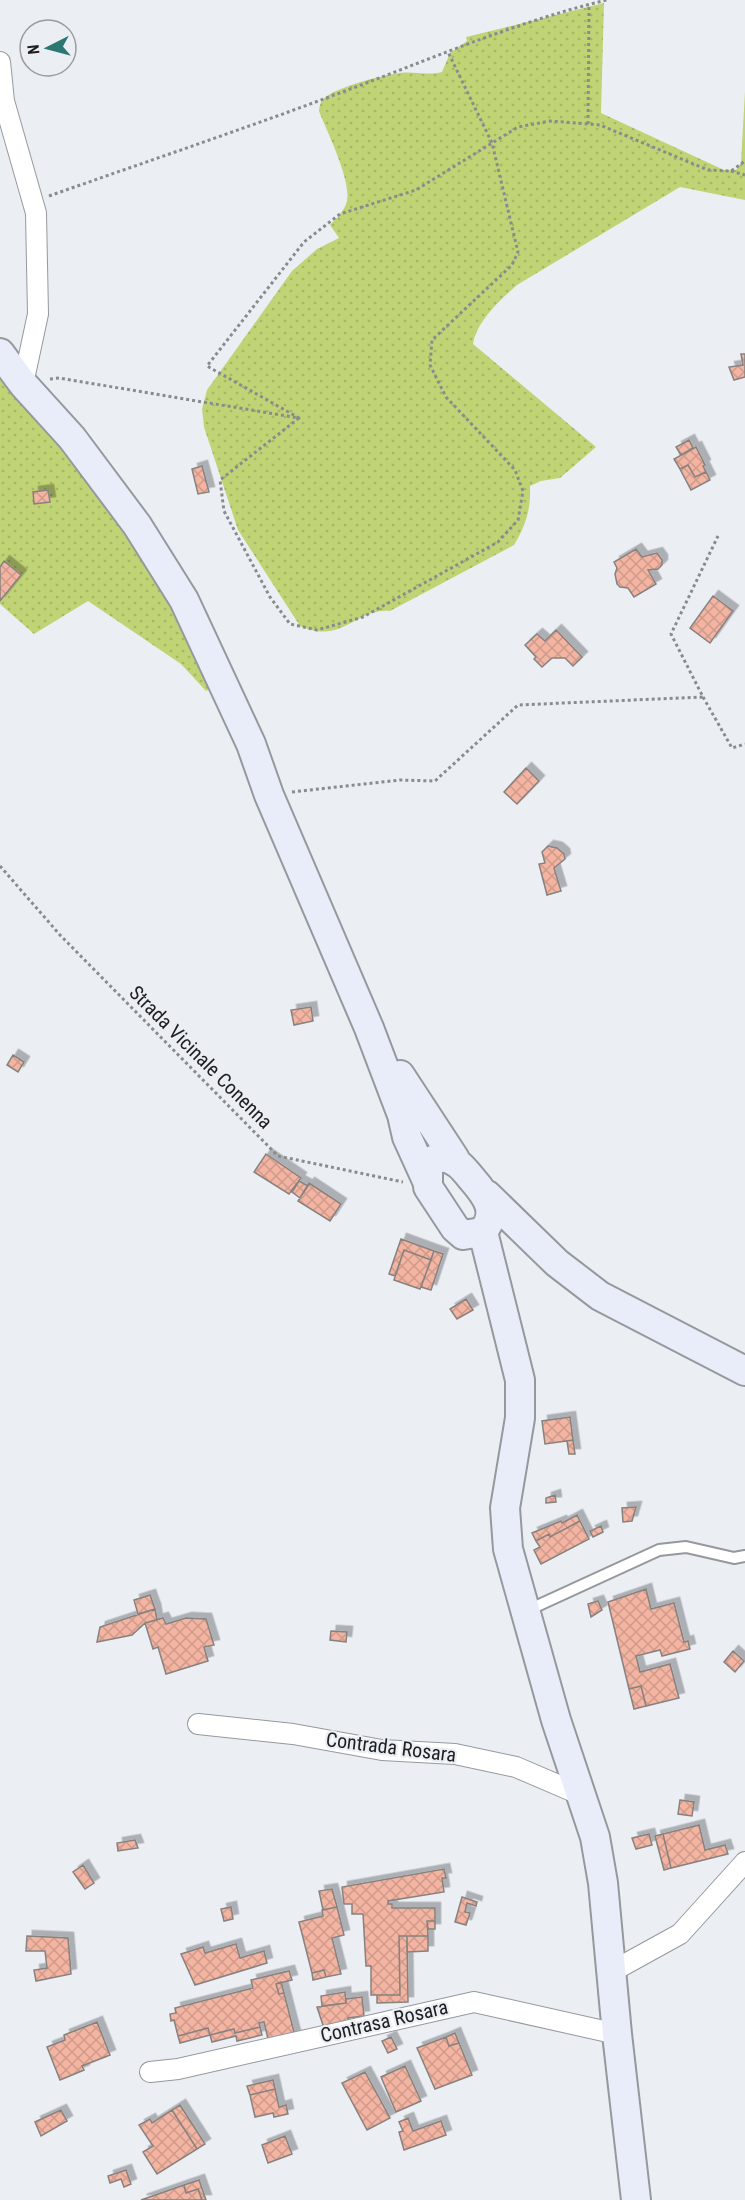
<svg xmlns="http://www.w3.org/2000/svg" width="745" height="2200" font-family="'Roboto Condensed',sans-serif">
<style>
.grass{fill:url(#grass-dots)}
.building{fill:url(#building-cross-hatch);stroke:#87817f;stroke-width:1.5;filter:url(#shadow)}
.lines{fill:none;stroke-linecap:round;stroke-linejoin:round}
.lane-casing{stroke:#95999e;stroke-width:14}
.street-casing{stroke:#95999e;stroke-width:22}
.secondary-casing{stroke:#95999e;stroke-width:32}
.path{stroke:#898b8f;stroke-width:3;stroke-dasharray:3 3;stroke-linecap:butt}
.lane{stroke:#fff;stroke-width:10}
.street{stroke:#fff;stroke-width:20}
.secondary{stroke:#e9edfa;stroke-width:28}
.labels{text-anchor:middle;dominant-baseline:central;stroke-width:4.5;stroke-linejoin:round;paint-order:stroke}
.street-label{font-size:20px;fill:#1d1e20;stroke:#ebeff4}
</style>
<defs>
<pattern id="grass-dots" width="8" height="8" patternUnits="userSpaceOnUse" patternTransform="scale(1.5)"><rect width="8" height="8" fill="#c0d475"/><path d="M2 2h.1M6 6h.1" fill="none" stroke="#a5b665" stroke-width="1.8" stroke-linecap="round"/></pattern>
<pattern id="building-cross-hatch" width="8" height="8" patternUnits="userSpaceOnUse" patternTransform="scale(1.5)"><rect width="8" height="8" fill="#f3b4a2"/><path d="M0 0l8 8M0 8l8-8" fill="none" stroke="#d09a8b"/></pattern>
<filter id="shadow"><feDropShadow dx="5.5" dy="-5.5" stdDeviation="0" flood-color="#0004"/></filter>
</defs>
<rect width="100%" height="100%" fill="#ebeff4"/>
<!-- grass -->
<path class="grass" d="M604 3 601 113 724 170H736L741 163 745 91V200L680 187 517 285C500 300 477 321 473 344L596 447 560 478 541 481 530 486C531 509 526 525 514 545L390 611C354 608 345 645 300 626L238 530 204 427 202 409 207 390 292 271 317 249 339 238 330 225C336 219 345 210 347 201 351 179 327 132 319 111 319 108 320 105 321 102 329 88 384 75 400 73 415 71 428 76 442 72L450 53 467 41 466 37Z
M0 355 126 520 216 686 206 691 181 664 88 601 34 634 0 604Z"/>
<!-- building -->
<path class="building" d="M741 354H745V377L734 380 729 367 743 365Z
M689 440 693 448 681 455 676 447Z
M696 447 705 465 703 466 706 472 695 477 688 465 680 469 674 459Z
M688 465 695 477 706 472 710 480 691 490 680 469Z
M202 466 209 492 198 494 192 469Z
M48 490 50 502 34 504 33 492Z
M636 549 642 557 657 553 662 560V565L658 569 648 570 656 584 634 597 628 588 620 587 617 584 615 574 617 568 614 562Z
M4 561 21 575 0 601V567Z
M713 596 733 611 710 643 690 628Z
M556 630 582 657 573 666 565 658H552L542 667 534 659 536 657 525 645 537 634 545 641Z
M526 768 539 781 517 804 504 792Z
M548 846 557 848 564 854 565 859 554 868 561 891 547 895 539 864 545 863 542 852Z
M311 1007 313 1021 294 1025 291 1010Z
M13 1055 24 1062 18 1072 7 1065Z
M266 1154 301 1178 289 1194 254 1172Z
M299 1181 308 1186 300 1198 292 1192Z
M309 1183 341 1204 330 1221 298 1201Z
M401 1239 434 1251 431 1260 404 1250 395 1276 389 1274Z
M404 1250 431 1260 420 1289 394 1280Z
M434 1251 443 1254 431 1290 421 1287Z
M466 1299 473 1310 457 1319 450 1309Z
M570 1417 573 1440 545 1444 542 1421Z
M573 1440 575 1454H569L567 1441Z
M555 1495 556 1502 546 1503V1498Z
M636 1507 632 1521 623 1522 622 1508Z
M577 1515 580 1521 550 1537 549 1534 536 1541 532 1533 561 1521 562 1523Z
M580 1521 589 1539 541 1564 534 1550 540 1547 536 1541 549 1534 550 1537Z
M601 1526 603 1532 593 1537 590 1531Z
M646 1589 651 1609 674 1603 684 1642 688 1641 690 1649 662 1656 660 1650 636 1656 640 1672 670 1664 679 1698 646 1706 641 1686 629 1689 608 1602Z
M150 1595 155 1609 138 1614 134 1600Z
M598 1601 602 1610 591 1617 588 1604Z
M155 1609 157 1620 145 1623 132 1635 97 1642 100 1627Z
M163 1618 166 1624 186 1618 206 1619 214 1645 204 1647 208 1661 166 1674 158 1647 153 1649 145 1623Z
M331 1631 347 1632 346 1642 330 1640Z
M733 1651 744 1661 735 1672 724 1662Z
M641 1686 646 1706 634 1709 629 1689Z
M680 1800 694 1802 692 1816 678 1814Z
M699 1825 705 1850 725 1845 728 1854 671 1868 663 1834Z
M649 1834 652 1845 636 1849 632 1838Z
M663 1834 671 1868 664 1870 655 1836Z
M135 1840 138 1848 118 1851 117 1843Z
M83 1865 94 1883 85 1889 73 1872Z
M444 1869 446 1878H442L444 1892 388 1901V1904H392V1908H435V1921H427L428 1936H399L400 1995H371V1966H366L363 1914H352V1904H344L342 1887Z
M332 1889 337 1907 323 1910 319 1891Z
M462 1897 477 1902 476 1906 467 1903 465 1912 470 1913 466 1925 455 1922Z
M231 1907 233 1919 224 1921 221 1909Z
M337 1907 344 1935 332 1938 341 1974 326 1977 324 1970 312 1973 299 1922 323 1916 322 1910Z
M427 1921H435V1929H428Z
M27 1936 68 1938 71 1974 36 1981 34 1970 47 1968 45 1951H26Z
M399 1936H407L408 2002 377 2003V1995H400Z
M407 1936H428V1951L407 1952Z
M236 1944 240 1958 264 1951 267 1963 195 1985 181 1954 203 1947 205 1953Z
M324 1970 326 1977 313 1980 312 1973Z
M289 1971 292 1980 276 1984 279 1994 284 1993 295 2036 269 2043 264 2022 259 2023 260 2027 235 2033 234 2029 210 2035 208 2028 178 2036 174 2020 171 2021 170 2014 176 2013 175 2008 253 1988 251 1980Z
M281 1982 284 1993 279 1994 276 1984Z
M345 1992 346 2003 322 2006 321 1996Z
M362 1997 364 2016 348 2018 349 2022 324 2028 317 2007 346 2003V1999Z
M97 2022 110 2055 82 2066 84 2070 60 2080 47 2047 65 2040 64 2035Z
M260 2027 262 2035 237 2041 236 2036 212 2042 210 2035 234 2029 235 2033Z
M208 2028 210 2035 180 2043 178 2036Z
M455 2033 459 2043 449 2046 446 2037Z
M391 2037 397 2049 388 2053 382 2041Z
M446 2037 449 2046 459 2043 472 2075 435 2089 417 2048Z
M405 2066 421 2101 396 2112 381 2077Z
M365 2072 390 2118 367 2130 342 2083Z
M273 2080 275 2089 250 2095 247 2086Z
M275 2089 279 2107 286 2105 288 2114 274 2117 273 2113 255 2117 250 2095Z
M180 2105 205 2144 197 2149 172 2110Z
M61 2110 67 2121 41 2136 35 2122Z
M172 2110 197 2149 157 2174 143 2152 153 2146 139 2125 150 2119 152 2123Z
M408 2118 413 2131 441 2121 446 2135 404 2150 399 2132 403 2131 399 2122Z
M285 2136 292 2154 268 2163 262 2145Z
M126 2170 131 2184 124 2187 121 2179 110 2183 108 2176Z
M199 2180 206 2200H202L198 2189 186 2193 184 2185Z
M184 2185 186 2193 198 2189 202 2200H141Z"/>
<g class="lines">
<defs>
<path id="lane" d="M526 1611 659 1550 686 1547 734 1558 745 1556"/>
<path id="street" d="M0 62 4 101 36 213 38 314 23 384
M198 1724 293 1734 382 1750 455 1754 516 1767 579 1794
M611 1972 680 1934 745 1862
M150 2072 178 2069 474 2002 617 2034"/>
<path id="secondary" d="M0 353 23 384 72 438 137 525 184 600 251 744 269 795 369 1028 402 1115 407 1137 427 1181
M400 1075 455 1159
M443 1157C457 1160 463 1168 472 1179 486 1195 500 1213 482 1232L463 1235 455 1228 428 1187V1167L433 1160Z
M487 1195 557 1263 600 1296 745 1371
M483 1232 520 1380V1418L505 1508 508 1549 556 1720 595 1837 603 1883 617 2034 636 2200"/>
</defs>
<!-- lane casing -->
<use href="#lane" class="lane-casing"/>
<!-- street casing -->
<use href="#street" class="street-casing"/>
<!-- secondary casing -->
<use href="#secondary" class="secondary-casing"/>
<!-- path -->
<path class="path" d="M588 124 589 4
M731 171 745 175
M49 196C148 161 247 128 345 91 431 59 518 21 607 0
M50 379 59 378 299 418 207 366 304 242 340 214 416 190 518 127 550 121 600 125 708 170 731 171 745 161
M299 418 220 480 224 511 270 597 290 624 317 630 363 617 498 542 518 520 523 491 515 470 446 397 430 365 432 340 512 265 518 252 492 143 448 52
M703 697 732 748 745 744
M292 792 400 780 435 781 518 705 703 697 671 634 718 536
M0 866 60 935 278 1156 403 1182"/>
<!-- lane -->
<use href="#lane" class="lane"/>
<!-- street -->
<use href="#street" class="street"/>
<!-- secondary -->
<use href="#secondary" class="secondary"/>
</g>
<g class="labels">
<!-- street labels -->
<g class="street-label">
<text transform="translate(201 1057) rotate(45)">Strada Vicinale Conenna</text>
<text transform="translate(391 1747) rotate(7)">Contrada Rosara</text>
<text transform="translate(384 2021) rotate(-13)">Contrasa Rosara</text>
</g>
</g>
<!-- north arrow -->
<g transform="translate(48 48) rotate(264)"><circle r="28" fill="#ebeff4" stroke="#999b9f" stroke-width="1.5"/>
<path d="M0-4.5L10 22L0 15L-10 22Z" fill="#2c7673"/>
<text y="-9" font-size="16" font-weight="bold" text-anchor="middle" fill="#1d1e20">N</text>
</g>
</svg>
